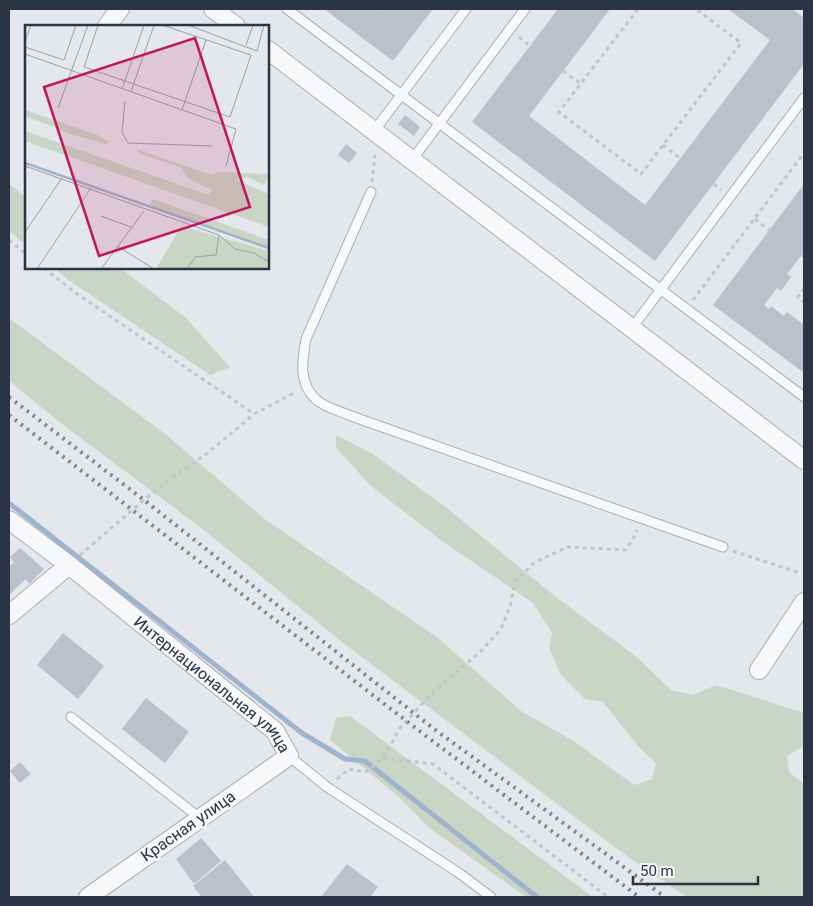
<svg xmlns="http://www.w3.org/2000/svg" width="813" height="906" font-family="Roboto,sans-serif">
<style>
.green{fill:#c9d6c5}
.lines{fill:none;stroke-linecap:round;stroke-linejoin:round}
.stream{stroke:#9fb4cc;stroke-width:5}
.building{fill:#bbc0ca}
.lane-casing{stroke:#a9aeb7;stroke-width:11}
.street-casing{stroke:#a9aeb7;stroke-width:20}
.path{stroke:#c2c5cb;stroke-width:3;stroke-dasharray:4 4;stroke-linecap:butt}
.lane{stroke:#f7f8fa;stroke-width:9}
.street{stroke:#f7f8fa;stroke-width:18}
.rail{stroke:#7d8696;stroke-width:4;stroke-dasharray:2.5 5;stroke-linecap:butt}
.labels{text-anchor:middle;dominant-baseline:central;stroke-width:5;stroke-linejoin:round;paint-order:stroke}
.street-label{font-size:16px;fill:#2b3445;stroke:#f4f6f9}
.inset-river{fill:none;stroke:#9fb4cc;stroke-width:2.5}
.inset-road{fill:none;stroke:#9a9fa9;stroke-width:1}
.view{fill:#c2185b;fill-opacity:0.15;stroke:#c2185b;stroke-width:2.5}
.inset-edge{fill:none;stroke:#2b3445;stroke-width:2.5}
</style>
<rect width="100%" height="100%" fill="#e4e7ec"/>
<!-- green -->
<path class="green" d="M9 184 26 197V245L9 231Z
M54 268H120L185 317 230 367 210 375 67 279Z
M9 318 164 433 266 520 438 638 521 711 575 742 634 785 652 779 656 763 638 746 603 702 585 699 561 675 549 648 552 633 533 603 442 541 371 486 336 448V435L373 454 448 509 556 597 638 658 671 690 693 695 716 685 804 713V746L787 756 789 772 804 784V897H687L620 851 347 646 200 527 67 428 9 381Z
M350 716 593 897H526L428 827 399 797 330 740 336 718Z"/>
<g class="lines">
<!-- stream -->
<path class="stream" d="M9 503 302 733 345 759 365 761 537 897"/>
</g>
<!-- building -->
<path class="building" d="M324 9H375L378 11 380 9H433L393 61Z
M558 9H610L529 116 645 205 770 40 728 9H793L804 18V64L655 261 472 122Z
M405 115 420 127 414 136 398 124Z
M346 144 357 153 349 163 338 155Z
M804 184V252L787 274 791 277 781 291 777 288 764 305 769 309 771 306 784 316 787 312 804 325V373L713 305Z
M20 548 44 569 29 584 26 579 9 595V567L14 562 10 557Z
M63 633 104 666 78 699 37 665Z
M146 698 189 732 165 763 122 729Z
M20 762 31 774 20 783 10 771Z
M201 838 221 861 194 884 176 859Z
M225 860 254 897H202L193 886Z
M347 864 378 887 370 897H321Z"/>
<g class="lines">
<defs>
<path id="lane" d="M287 9 804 397
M374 131 466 9
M412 160 525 9
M371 192 306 339C302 361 298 385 318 401 327 408 340 411 351 416L723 547
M632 328 804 98
M71 717 201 819
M289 756 327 787 459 873 491 897"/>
<g id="street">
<path d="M213 9 236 26"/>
<path d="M107 26 120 9"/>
<path d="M268 50 804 460"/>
<path id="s1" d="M9 520 69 565 275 731 289 756 88 897"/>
<path d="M9 615 69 565"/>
<path d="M759 670 804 602"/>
</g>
</defs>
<!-- lane casing -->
<use href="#lane" class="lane-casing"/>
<!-- street casing -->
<use href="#street" class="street-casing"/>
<!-- path -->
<path class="path" d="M638 9 559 112 641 174 741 43 696 9
M519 37 530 46
M563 71 581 84
M663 145 680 158
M372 182 375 155
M714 184 721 190
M755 219 769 230
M9 240 26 254
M802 255 804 257
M44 268 73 291 254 414 296 392
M804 288 798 297 804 302
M693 300 804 153
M733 551 800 573
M80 555 144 500 177 474 209 452 254 414
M383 758 433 764 608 897
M337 779 349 769 366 772 383 758 400 728 429 696 480 652 501 629 510 607 515 581 535 562 568 547 626 550 633 539 637 530"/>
<!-- lane -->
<use href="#lane" class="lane"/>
<!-- street -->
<use href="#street" class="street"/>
<!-- rail -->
<path class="rail" d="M9 397 144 500 434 729 665 897
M9 415 426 736 639 897"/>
</g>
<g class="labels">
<!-- street labels -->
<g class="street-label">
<text stroke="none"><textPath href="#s1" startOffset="262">Интернациональная улица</textPath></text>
<text transform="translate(188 826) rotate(-35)">Красная улица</text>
</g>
</g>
<!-- overview -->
<g transform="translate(25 25)">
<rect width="244" height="244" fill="#e4e7ec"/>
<path d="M0 85 73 110 84 117 81 119 49 110 0 91ZM0 106 184 170 187 165 164 154 155 142 118 130 108 123 186 150 194 147 244 149 239 160 222 152 211 155 244 169V202L0 116ZM128 174 244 215V225L149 190 125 180ZM156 201 244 226V244H131Z" fill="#c9d6c5"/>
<path class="inset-river" d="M0 138 244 223"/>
<path class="inset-road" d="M73 0 59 42 205 92 226 30 137 0M163 0 232 26 239 0M0 17 6 0M221 20 228 0M0 22 39 35 51 0M0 29 211 104 201 141M97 64 119 0M106 67 129 0M100 76 97 107 103 118 187 121M33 83 63 0M157 85 181 15M0 141 194 210 210 224 229 228 244 237M76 191 106 202M0 207 37 153M92 221 129 244M12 244 66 163M76 244 119 186M162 244 170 232 191 230 194 210"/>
<path class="view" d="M170 13 225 182 74 231 19 62Z"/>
<rect width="244" height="244" class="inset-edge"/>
</g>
<!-- border -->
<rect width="813" height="906" fill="none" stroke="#2b3445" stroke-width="20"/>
<!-- scale -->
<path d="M633 876v8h125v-8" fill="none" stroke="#2b3445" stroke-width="2.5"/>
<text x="640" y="876" font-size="15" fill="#2b3445" stroke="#f4f6f9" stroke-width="4" paint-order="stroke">50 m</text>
</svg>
